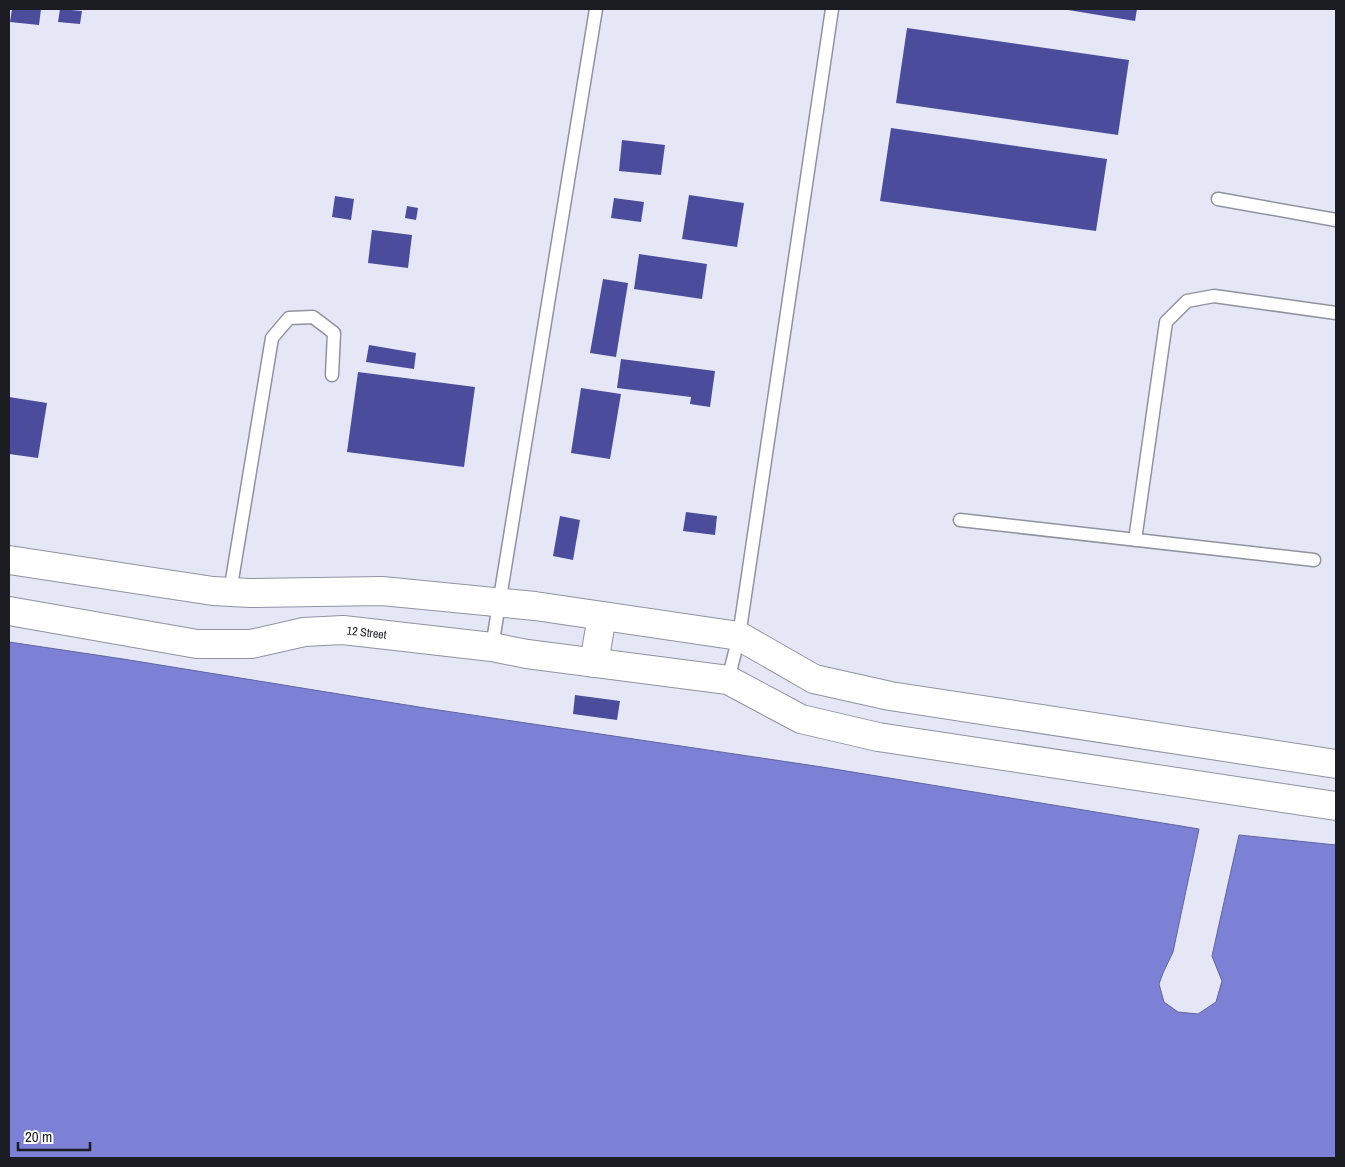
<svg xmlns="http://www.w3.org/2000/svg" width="1345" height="1167" font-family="'Archivo Narrow',sans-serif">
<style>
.water{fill:#7d81d5;stroke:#6063a0}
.building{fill:#4b4c9b}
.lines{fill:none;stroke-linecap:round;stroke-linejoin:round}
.service-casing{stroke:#9092a0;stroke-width:15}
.tertiary-casing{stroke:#9092a0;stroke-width:30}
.service{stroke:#fff;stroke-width:12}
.tertiary{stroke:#fff;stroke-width:28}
.labels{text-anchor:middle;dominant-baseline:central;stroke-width:5;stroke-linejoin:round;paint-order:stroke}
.street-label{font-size:12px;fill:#1c1d23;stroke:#fff}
</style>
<rect width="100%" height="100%" fill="#e5e7f7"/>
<!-- water -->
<path class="water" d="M9 642 123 659 425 708 822 767 1199 829 1173 952 1163 973 1159 984 1164 1002 1178 1012 1198 1014 1216 1002 1222 981 1212 956 1239 835 1336 845V1158H9Z"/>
<!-- building -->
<path class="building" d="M12 9H41L39 25 10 22Z
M60 9 82 11 80 24 58 22Z
M1062 9H1137L1135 21Z
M907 28 1129 60 1118 135 896 103Z
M891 128 1107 159 1096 231 880 201Z
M622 140 665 145 661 175 619 171Z
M689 195 744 203 737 247 682 239Z
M335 196 354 199 351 220 332 217Z
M614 198 644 202 641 222 611 218Z
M407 206 418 208 416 220 405 218Z
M372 230 412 235 408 268 368 263Z
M639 254 707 264 702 299 634 289Z
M603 279 628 283 616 357 590 353Z
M369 345 416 353 414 369 366 362Z
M621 359 715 371 710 407 690 404 691 397 617 388Z
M358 372 475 387 464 467 347 452Z
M581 388 621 394 610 459 571 453Z
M9 397 47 403 38 458 9 454Z
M686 512 717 516 715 535 683 531Z
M560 516 580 520 573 560 553 556Z
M575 695 620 701 617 720 573 714Z"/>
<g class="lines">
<defs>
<path id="service" d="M1218 199 1336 220
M960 520 1314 560
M1135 540 1166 322 1187 301 1214 296 1336 313
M230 592 272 338 289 318 313 317 334 333 332 375
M492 647 596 9
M728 680 739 636 832 9"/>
<g id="tertiary">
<path d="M9 560 213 591 250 593 382 591 535 606 739 636 814 679 890 696 1336 764"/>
<path id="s1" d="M9 611 197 644H251L304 632 343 630 492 647 527 654 728 680 801 719 878 737 1336 806"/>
<path d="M594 663 602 616"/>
</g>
</defs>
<!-- service casing -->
<use href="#service" class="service-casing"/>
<!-- tertiary casing -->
<use href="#tertiary" class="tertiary-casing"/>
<!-- service -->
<use href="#service" class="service"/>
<!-- tertiary -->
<use href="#tertiary" class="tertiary"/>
</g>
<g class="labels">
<!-- street labels -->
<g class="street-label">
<text stroke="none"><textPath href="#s1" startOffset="362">12 Street</textPath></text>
</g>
</g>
<!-- border -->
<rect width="1345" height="1167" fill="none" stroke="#1c1d23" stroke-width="20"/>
<!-- scale -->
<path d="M18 1142v8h72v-8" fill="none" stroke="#1c1d23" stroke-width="2.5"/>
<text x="25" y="1142" font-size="15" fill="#1c1d23" stroke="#ffffff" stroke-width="4" paint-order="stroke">20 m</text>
</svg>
